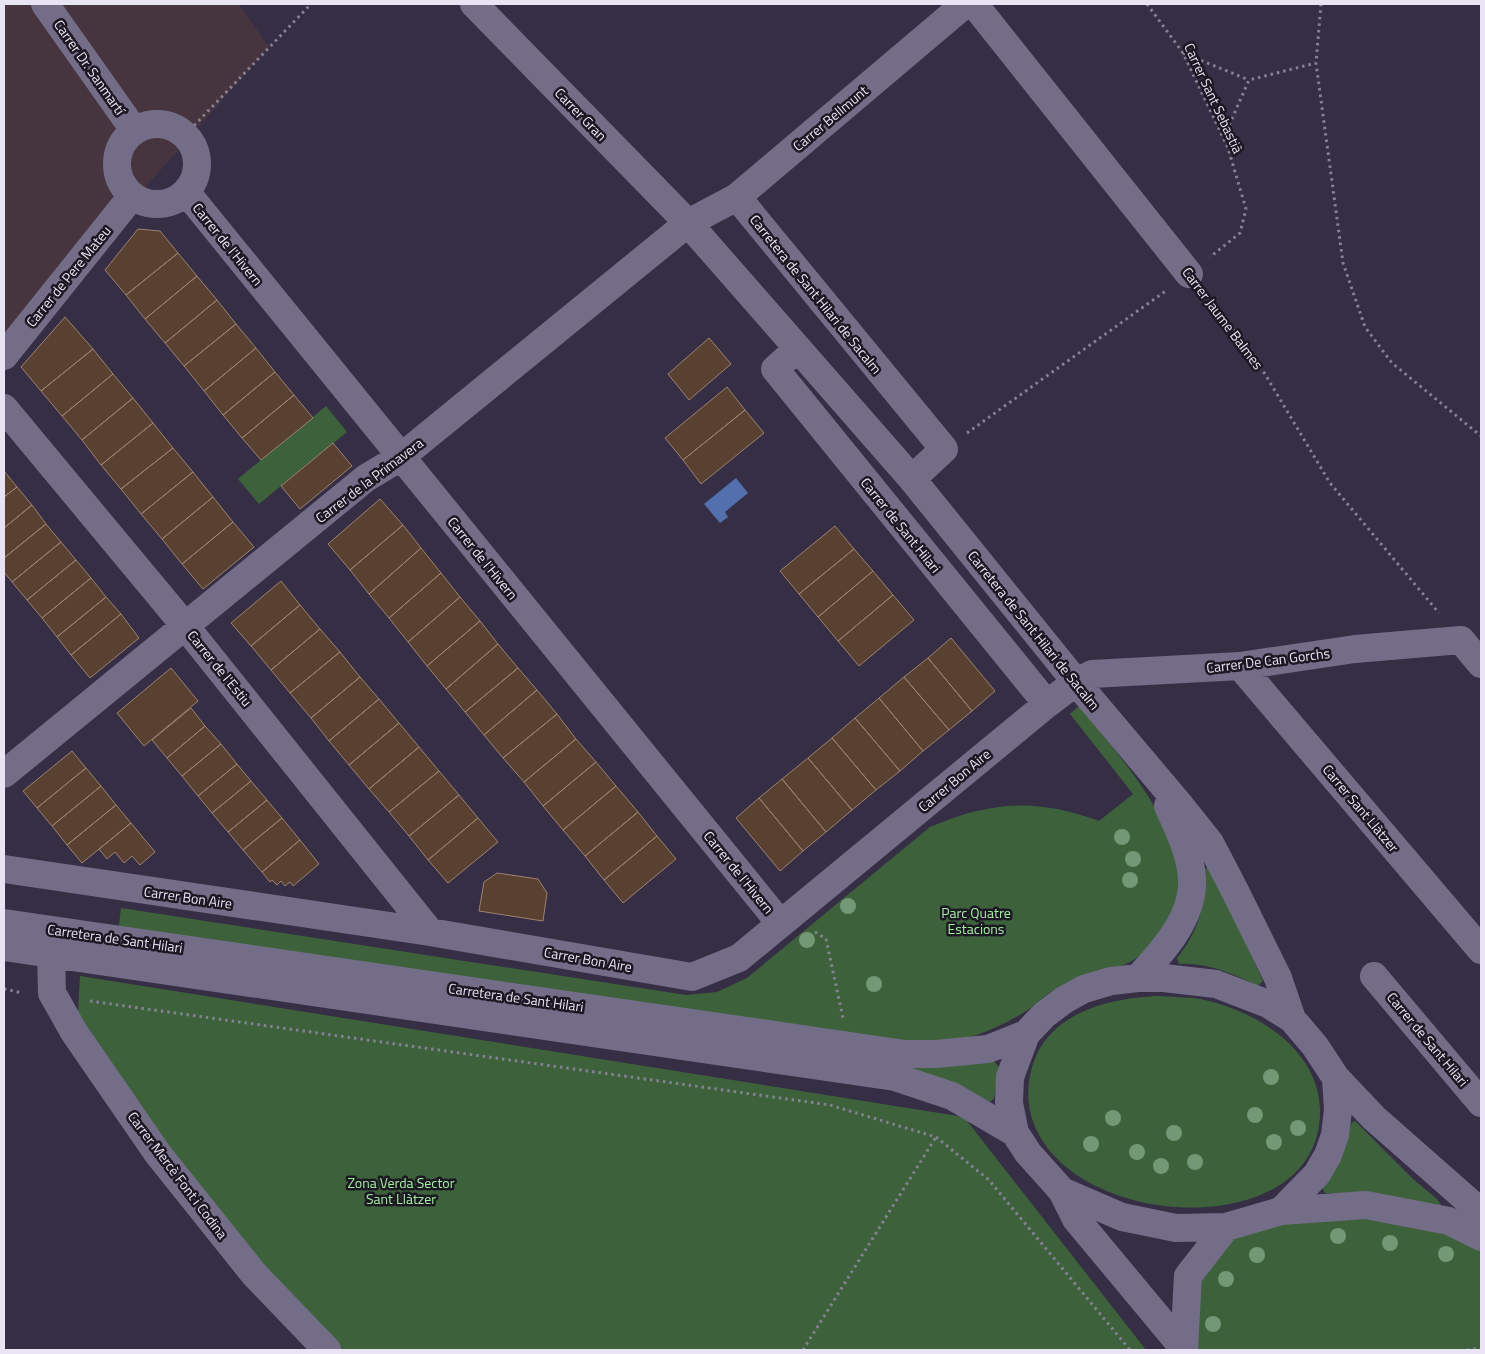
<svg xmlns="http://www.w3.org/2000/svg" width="1485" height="1354" font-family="'Titillium Web',sans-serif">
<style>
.industrial{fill:#46343e}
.green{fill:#3d623b}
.water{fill:#5370ae}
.building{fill:#594131;stroke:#9e8271}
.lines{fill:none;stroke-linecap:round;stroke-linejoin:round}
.path{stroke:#878195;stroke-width:3;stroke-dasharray:2.5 4;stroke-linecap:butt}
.minor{stroke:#746d88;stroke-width:28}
.tree{fill:#729876}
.labels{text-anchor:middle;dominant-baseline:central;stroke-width:5;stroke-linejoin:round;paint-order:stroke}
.street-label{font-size:14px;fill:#e8e4f4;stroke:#1b1823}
.park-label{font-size:14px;fill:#a3ef9f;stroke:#1b1823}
</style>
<rect width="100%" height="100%" fill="#352e45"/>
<!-- industrial -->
<path class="industrial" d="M4 4H239L269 47 4 348Z"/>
<!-- green -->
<path class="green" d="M326 406 347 432 259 504 238 479Z
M1079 706C1129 769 1232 875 1146 951 1122 972 1091 973 1063 985 1049 991 1040 1001 1029 1009 998 1030 966 1040 930 1047L118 933 121 908 686 995 717 992 747 978 930 827C991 801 1036 798 1099 821L1133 794 1070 714Z
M1208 867 1213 872 1263 981 1258 986C1234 974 1207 962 1179 964L1177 958C1199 931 1206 904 1204 870Z
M80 976 964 1117 1146 1350H338L254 1274 78 1013Z
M1158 996C1170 997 1182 997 1194 998 1250 1007 1318 1046 1320 1109 1323 1243 1076 1233 1034 1124 1025 1102 1027 1076 1037 1054 1058 1010 1113 998 1158 996Z
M879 1059H992L1000 1068 994 1098 989 1103 956 1084Z
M1355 1121 1414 1180 1437 1199 1443 1208 1364 1194 1325 1193 1322 1188C1339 1168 1346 1149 1351 1123Z
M1366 1205 1481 1243V1350H1185L1188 1276 1217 1240Z"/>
<!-- water -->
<path class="water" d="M736 478 748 493 725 512 728 517 720 523 704 504Z"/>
<!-- building -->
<path class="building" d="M138 229 160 231 178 253 126 295 105 270Z
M178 253 197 276 145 319 126 295Z
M197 276 217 300 165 343 145 319Z
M217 300 236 324 184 366 165 343Z
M65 317 93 349 41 391 21 367Z
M236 324 256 348 204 391 184 366Z
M709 338 731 364 689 400 668 374Z
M256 348 275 372 223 415 204 391Z
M93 349 113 374 62 416 41 391Z
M275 372 294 395 242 438 223 415Z
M113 374 133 398 82 440 62 416Z
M727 387 745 410 683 460 665 438Z
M294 395 313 418 261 460 242 438Z
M133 398 153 423 101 465 82 440Z
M745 410 764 433 701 484 683 460Z
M153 423 173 448 121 489 101 465Z
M333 443 352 466 300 509 281 486Z
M173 448 193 472 141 514 121 489Z
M4 471 17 487 4 497Z
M193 472 213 497 162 539 141 514Z
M17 487 32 505 4 528V497Z
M213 497 233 522 182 564 162 539Z
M380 499 403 525 350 570 328 544Z
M32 505 46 524 4 558V528Z
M233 522 254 547 203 589 182 564Z
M46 524 61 542 12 582 4 572V558Z
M403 525 421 548 369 594 350 570Z
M835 526 854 549 799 594 780 571Z
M61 542 76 560 27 600 12 582Z
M421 548 441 573 389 618 369 594Z
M854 549 873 571 818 617 799 594Z
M76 560 91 578 42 618 27 600Z
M873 571 893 595 838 641 818 617Z
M441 573 460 597 408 642 389 618Z
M91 578 106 597 57 637 42 618Z
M281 581 300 605 251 646 231 623Z
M893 595 914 620 859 666 838 641Z
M106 597 121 614 71 655 57 637Z
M460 597 480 621 427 666 408 642Z
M300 605 320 629 271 670 251 646Z
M121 614 139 638 90 678 71 655Z
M480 621 498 644 446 689 427 666Z
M320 629 340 652 290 693 271 670Z
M951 638 995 691 972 711 928 658Z
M498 644 518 668 465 712 446 689Z
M340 652 360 677 311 718 290 693Z
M928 658 972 711 949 730 904 677Z
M171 668 198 701 144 746 117 713Z
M518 668 537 690 484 735 465 712Z
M360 677 379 699 329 741 311 718Z
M904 677 949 730 923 751 879 698Z
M537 690 557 714 503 758 484 735Z
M879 698 923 751 900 771 855 718Z
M379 699 399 723 349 765 329 741Z
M191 708 205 726 167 758 152 740Z
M557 714 576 739 524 782 503 758Z
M855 718 900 771 876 790 832 738Z
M399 723 419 747 369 789 349 765Z
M205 726 221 744 182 776 167 758Z
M832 738 876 790 852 810 808 758Z
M576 739 596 762 543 806 524 782Z
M221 744 237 764 198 796 182 776Z
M419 747 439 771 389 812 369 789Z
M72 751 86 768 37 808 23 791Z
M808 758 852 810 826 832 782 779Z
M596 762 616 786 563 830 543 806Z
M237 764 251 781 212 813 198 796Z
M86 768 101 786 52 826 37 808Z
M439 771 459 795 409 836 389 812Z
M782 779 826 832 803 851 759 798Z
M251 781 267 800 228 832 212 813Z
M101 786 116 805 67 845 52 826Z
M616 786 638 812 585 856 563 830Z
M459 795 478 818 428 860 409 836Z
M759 798 803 851 780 871 736 818Z
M267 800 282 818 243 850 228 832Z
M116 805 131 823 82 863 67 845Z
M638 812 657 836 604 880 585 856Z
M282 818 300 840 262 872 243 850Z
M478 818 498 842 448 883 428 860Z
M131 823 155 852 140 865 132 856 124 863 115 852 107 859 99 849Z
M657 836 676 859 623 903 604 880Z
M300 840 319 864 293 886 290 882 285 886 281 881 277 885 272 880 270 882 262 872Z
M497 873 538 879 547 893 543 921 479 911 484 882Z"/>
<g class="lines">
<!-- path -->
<path class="path" d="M1147 4 1183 53 1228 148 1246 209 1240 233 1210 257
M1321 4 1316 63 1343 263 1365 327 1392 363 1481 436
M1183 53 1249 80
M185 135 311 4
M1224 137 1249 80 1316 63
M1205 294 1253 354 1330 483 1439 613
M967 433 1167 290
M815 932 826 939 843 1018
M4 989 23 993
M90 1001 830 1105 936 1137 989 1180 1130 1350
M803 1350 936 1137
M1467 1350 1481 1348"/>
<!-- minor -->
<path class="minor" d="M45 4 134 130
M474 4 688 223 912 479 1076 682 1179 804 1210 843 1234 889 1278 978 1292 1019
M974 4 1189 274
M117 164a40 40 0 1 1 80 0a40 40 0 1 1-80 0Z
M187 193 780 923
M737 197 944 449 912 479
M797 349 775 369 1047 704
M4 356 132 196
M4 408 186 627 430 932
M1240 666 1481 950
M4 774 366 478 401 457 688 223 737 197 965 4
M4 869 430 932 692 977 739 958 1047 704 1076 682 1092 674 1240 666 1355 649 1461 640 1481 664
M4 923 905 1054H936L988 1049 1026 1034
M4 947 895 1077 952 1096 1015 1133
M51 954 52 993 74 1032 158 1154 254 1274 327 1350
M1374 976 1481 1103
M1138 978H1164L1216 984 1268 1004 1292 1019 1315 1046 1336 1078 1338 1110 1335 1135 1328 1155 1317 1174 1281 1211 1226 1227 1176 1228 1122 1217 1062 1191 1028 1153 1015 1133 1009 1103 1010 1077 1026 1034 1044 1015 1064 1000 1084 989 1111 981Z
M1138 978C1162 952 1194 918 1192 879 1191 854 1178 828 1168 806
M1336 1078 1374 1118 1481 1212
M1062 1191 1076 1219 1185 1350
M1281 1211 1366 1205 1449 1221 1481 1237
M1184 1349 1188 1276 1226 1227"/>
</g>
<!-- trees -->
<g class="tree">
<circle cx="1122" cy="837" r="8"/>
<circle cx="1133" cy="859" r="8"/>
<circle cx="1130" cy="880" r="8"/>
<circle cx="848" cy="906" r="8"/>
<circle cx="807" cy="940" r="8"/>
<circle cx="874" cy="984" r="8"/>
<circle cx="1271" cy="1077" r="8"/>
<circle cx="1255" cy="1115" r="8"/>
<circle cx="1113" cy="1118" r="8"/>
<circle cx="1298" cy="1128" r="8"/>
<circle cx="1174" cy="1133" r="8"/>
<circle cx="1274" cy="1142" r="8"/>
<circle cx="1091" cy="1144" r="8"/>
<circle cx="1137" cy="1152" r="8"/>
<circle cx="1195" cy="1162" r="8"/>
<circle cx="1161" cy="1166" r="8"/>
<circle cx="1338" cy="1236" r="8"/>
<circle cx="1390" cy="1243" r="8"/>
<circle cx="1446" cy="1254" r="8"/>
<circle cx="1257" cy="1255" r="8"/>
<circle cx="1226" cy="1279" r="8"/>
<circle cx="1213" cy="1324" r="8"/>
</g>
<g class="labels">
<!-- street labels -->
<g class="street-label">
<text transform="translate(90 67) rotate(55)">Carrer Dr. Sanmartí</text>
<text transform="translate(1214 98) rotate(65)">Carrer Sant Sebastià</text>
<text transform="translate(581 114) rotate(46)">Carrer Gran</text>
<text transform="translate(830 118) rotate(-40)">Carrer Bellmunt</text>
<text transform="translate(228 244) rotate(51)">Carrer de l'Hivern</text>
<text transform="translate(68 276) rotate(-51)">Carrer de Pere Mateu</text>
<text transform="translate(816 294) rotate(51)">Carretera de Sant Hilari de Sacalm</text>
<text transform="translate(1223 318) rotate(53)">Carrer Jaume Balmes</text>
<text transform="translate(369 480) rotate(-37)">Carrer de la Primavera</text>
<text transform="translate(901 525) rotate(51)">Carrer de Sant Hilari</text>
<text transform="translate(483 558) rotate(51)">Carrer de l'Hivern</text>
<text transform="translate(1034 630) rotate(51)">Carretera de Sant Hilari de Sacalm</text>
<text transform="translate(1268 660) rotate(-7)">Carrer De Can Gorchs</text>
<text transform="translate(220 668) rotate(51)">Carrer de l'Estiu</text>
<text transform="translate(954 780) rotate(-40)">Carrer Bon Aire</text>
<text transform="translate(1361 808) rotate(50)">Carrer Sant Llàtzer</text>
<text transform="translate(739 872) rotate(51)">Carrer de l'Hivern</text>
<text transform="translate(188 897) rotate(8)">Carrer Bon Aire</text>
<text transform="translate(115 938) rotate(8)">Carretera de Sant Hilari</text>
<text transform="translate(588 959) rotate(10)">Carrer Bon Aire</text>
<text transform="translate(516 997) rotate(8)">Carretera de Sant Hilari</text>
<text transform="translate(1428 1039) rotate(50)">Carrer de Sant Hilari</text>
<text transform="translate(178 1175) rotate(53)">Carrer Mercè Font i Codina</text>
</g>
<!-- park labels -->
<g class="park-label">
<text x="976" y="912">Parc Quatre<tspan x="976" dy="16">Estacions</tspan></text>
<text x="401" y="1182">Zona Verda Sector<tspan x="401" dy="16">Sant Llàtzer</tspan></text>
</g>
</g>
<!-- border -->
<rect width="1485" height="1354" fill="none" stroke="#e8e4f4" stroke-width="10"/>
</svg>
